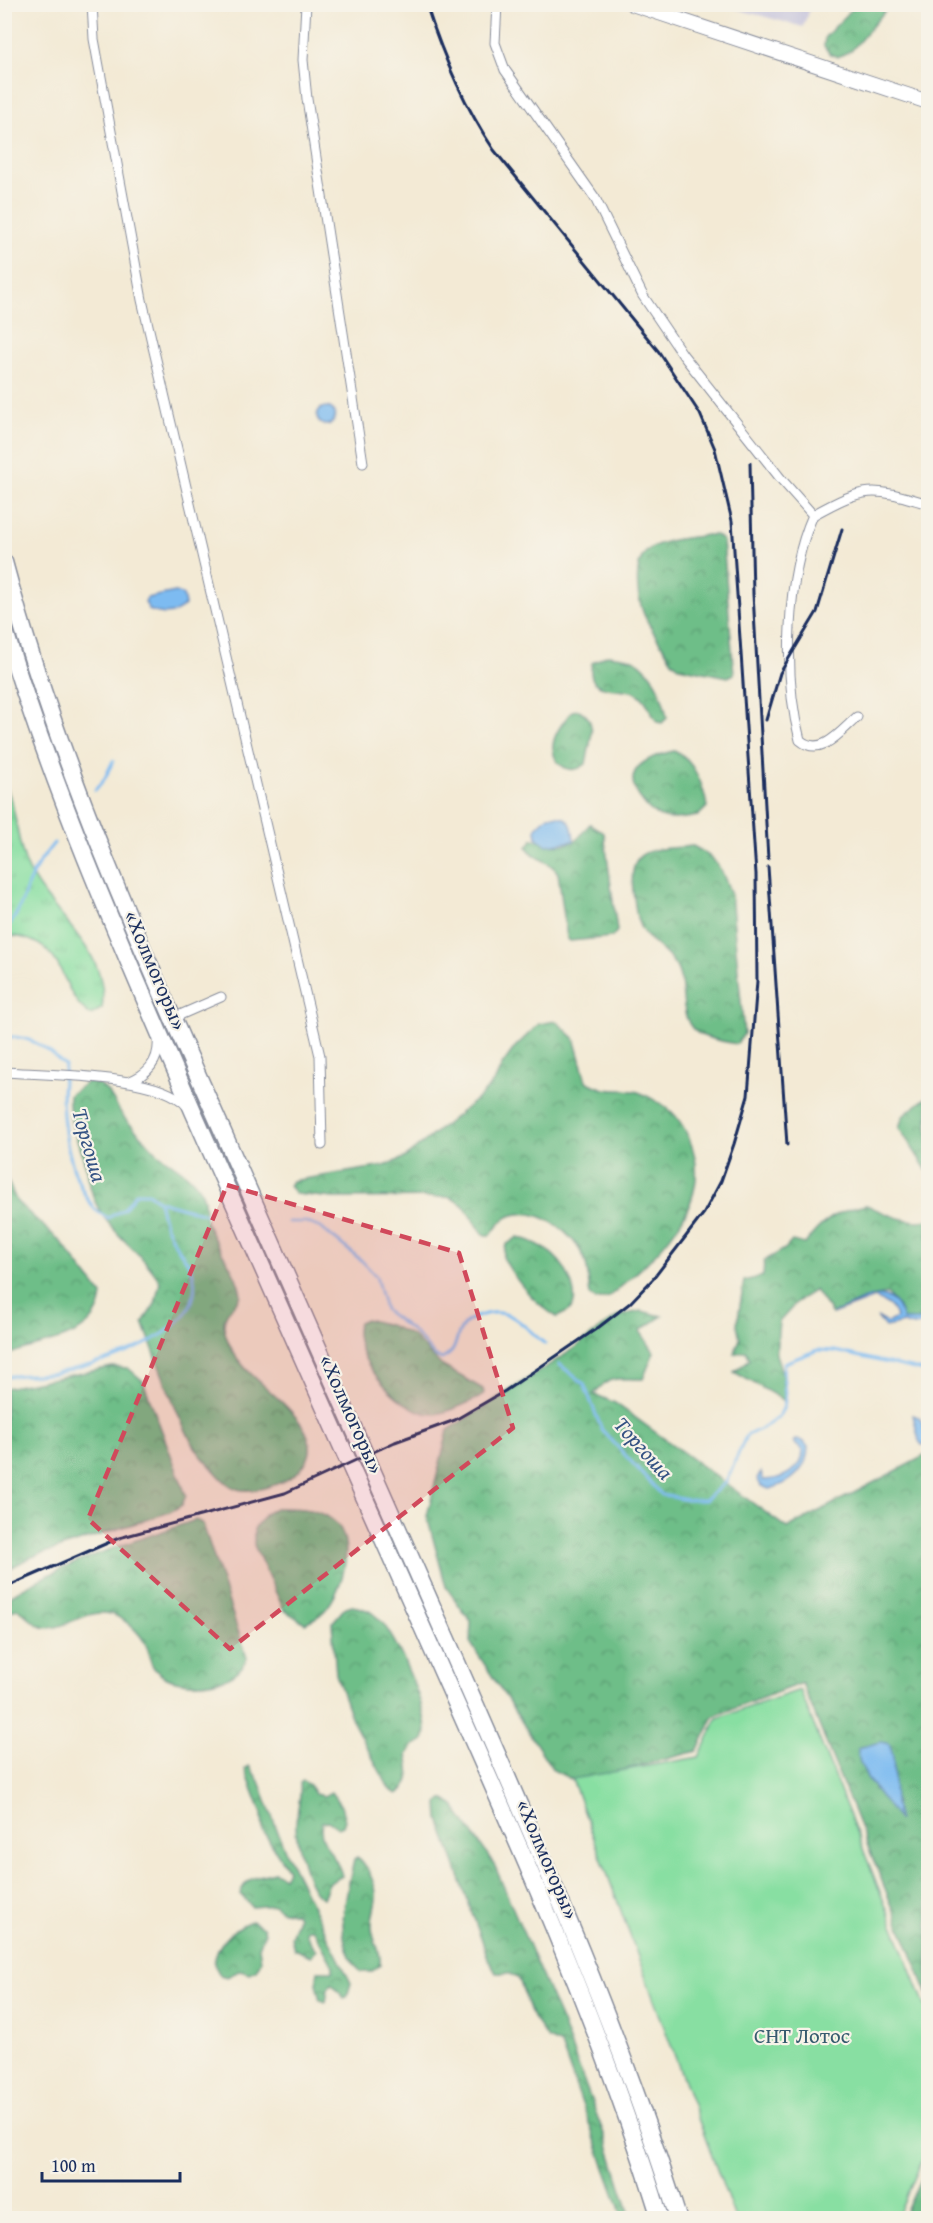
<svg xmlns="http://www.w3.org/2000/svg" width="933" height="2223" font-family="'Gentium Book Plus',serif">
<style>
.industrial{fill:#c3c1db}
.grass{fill:url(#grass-tufts);stroke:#528780;stroke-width:1.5}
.forest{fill:url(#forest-crowns);stroke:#447673;stroke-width:1.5}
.garden{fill:#88dfa2;stroke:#528780;stroke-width:1.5}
.water{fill:#7dbbf1;stroke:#4c75a8;stroke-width:1.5}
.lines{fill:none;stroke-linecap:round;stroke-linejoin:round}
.stream{stroke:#7dbbf1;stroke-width:3}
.street-casing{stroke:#878c9a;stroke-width:11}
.secondary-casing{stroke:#878c9a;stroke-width:16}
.highway-casing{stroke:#878c9a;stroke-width:19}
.street{stroke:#fff;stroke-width:9}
.secondary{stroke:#fff;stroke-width:14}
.highway{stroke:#fff;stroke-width:16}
.rail{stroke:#1b2f5e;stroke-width:3}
.marked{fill:#d1495b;fill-opacity:0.2;stroke:#d1495b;stroke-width:4.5;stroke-dasharray:12 8;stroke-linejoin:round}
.labels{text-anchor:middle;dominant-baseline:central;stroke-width:4.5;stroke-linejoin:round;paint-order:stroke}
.street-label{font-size:21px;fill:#1b2f5e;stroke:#f7f3e8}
.park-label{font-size:21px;fill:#365b6f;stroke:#f7f3e8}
.water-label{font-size:22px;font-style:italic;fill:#345283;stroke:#f7f3e8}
</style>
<defs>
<pattern id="grass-tufts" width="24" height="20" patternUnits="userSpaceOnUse" patternTransform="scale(1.5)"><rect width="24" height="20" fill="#88dfa2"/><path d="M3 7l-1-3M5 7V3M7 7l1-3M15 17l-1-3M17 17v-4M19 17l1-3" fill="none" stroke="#75c08e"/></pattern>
<pattern id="forest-crowns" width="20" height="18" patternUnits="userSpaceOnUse" patternTransform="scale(1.5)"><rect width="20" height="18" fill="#6ebe88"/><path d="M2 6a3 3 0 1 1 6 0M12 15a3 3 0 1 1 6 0" fill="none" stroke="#5a9b72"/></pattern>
</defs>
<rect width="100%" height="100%" fill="#f7f3e8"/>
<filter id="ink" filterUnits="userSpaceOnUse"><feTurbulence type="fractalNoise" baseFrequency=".0167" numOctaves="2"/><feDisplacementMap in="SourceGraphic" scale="12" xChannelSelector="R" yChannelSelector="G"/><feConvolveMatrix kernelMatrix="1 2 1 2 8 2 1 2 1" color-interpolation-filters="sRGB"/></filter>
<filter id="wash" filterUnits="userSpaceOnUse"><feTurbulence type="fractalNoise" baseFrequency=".008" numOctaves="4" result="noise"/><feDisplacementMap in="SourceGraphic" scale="24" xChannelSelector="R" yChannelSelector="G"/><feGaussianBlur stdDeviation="1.35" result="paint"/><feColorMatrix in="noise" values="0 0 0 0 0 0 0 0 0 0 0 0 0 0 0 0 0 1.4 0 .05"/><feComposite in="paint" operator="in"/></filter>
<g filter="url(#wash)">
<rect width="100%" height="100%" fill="#f3ead5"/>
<!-- industrial -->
<path class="industrial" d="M737 5V4L811 5 803 27 736 9Z"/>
<!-- grass -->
<path class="grass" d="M4 783C18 809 15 839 27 866 46 912 111 948 102 1008L91 1015C54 991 73 940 5 935Z"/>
<!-- forest -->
<path class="forest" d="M856 5H890L852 50 838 57 830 54 824 46 825 37Z
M706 535H716L723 541 734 674 728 677 679 667 672 661C652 629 634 610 638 571 639 561 643 553 651 548 665 539 690 538 706 535Z
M607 655C615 656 628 657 635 660 654 670 664 699 667 718L662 723 657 722C650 712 647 697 634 692 616 686 585 695 592 663Z
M579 710C600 721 589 744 586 764 572 775 555 768 553 749 552 735 564 721 572 711Z
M674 751C694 759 704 787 707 807L698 816C686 818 672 821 661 817 651 813 646 806 640 798 619 768 650 756 674 751Z
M590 824 604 833 617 931 612 937 570 941 567 938 558 873C550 860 534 859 527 847L533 839C546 844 565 849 577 839 583 835 584 829 590 824Z
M693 846C718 859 722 869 731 895L744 1034 737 1044C726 1042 712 1040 701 1035 674 1021 690 983 673 962 665 951 653 944 644 933 636 923 636 910 634 898 625 844 650 851 693 846Z
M556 1021 574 1038 586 1081C610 1094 610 1088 634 1091 643 1092 655 1101 663 1105 677 1114 684 1127 690 1141 717 1205 653 1259 609 1297L596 1300 590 1295C588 1283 589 1269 584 1258 573 1233 539 1205 510 1216 502 1218 496 1229 490 1235H484L463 1205 450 1197 333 1198 296 1194 289 1186 292 1181 384 1166 404 1158 482 1095 495 1080 502 1065 515 1047 539 1024Z
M87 1082C111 1083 113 1106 127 1121 138 1132 148 1144 159 1154 173 1165 191 1174 200 1190 207 1200 203 1210 206 1221 214 1247 237 1267 241 1295 236 1306 223 1311 224 1326 225 1337 233 1354 241 1363 261 1390 345 1437 294 1475 282 1484 257 1492 242 1490 226 1488 215 1470 204 1459 181 1434 156 1356 143 1322L155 1304 160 1282C145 1255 116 1238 100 1211 93 1200 90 1188 88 1176 83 1148 67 1125 69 1095Z
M928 1096V1172L899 1128 903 1116Z
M5 1175 17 1202 61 1242 102 1295C97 1342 41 1340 5 1356Z
M866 1205C888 1214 905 1224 928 1220V1320H903L899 1307 887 1294 867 1298 832 1314 815 1290 799 1300 779 1322 776 1354 782 1373 785 1401 734 1372 750 1359 746 1351 734 1354 740 1339 737 1324 744 1281 763 1276 764 1261 785 1249 792 1241 805 1244C821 1221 839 1210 866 1205Z
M518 1237C544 1244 564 1259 572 1285 578 1304 574 1310 557 1317 533 1302 516 1282 503 1257L506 1245Z
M641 1311 662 1316 640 1331 654 1352 643 1379C620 1380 611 1373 594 1394L615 1403 787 1528 928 1454V1995L802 1683 714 1716 697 1751 576 1782 553 1770 470 1642 471 1622 446 1587 427 1516 448 1430 563 1356 618 1316Z
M366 1319 392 1326 413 1336 441 1365 483 1389 484 1393 479 1398C466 1403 445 1415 430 1414 400 1412 346 1352 359 1322Z
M112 1367 128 1368 143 1381 186 1495 182 1505 170 1512 29 1558 5 1571V1388Z
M275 1508C297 1508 320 1507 337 1524 356 1546 341 1597 321 1614 317 1618 310 1620 305 1623L284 1610 254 1545V1529L265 1514Z
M196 1520 203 1524 247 1658C241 1672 230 1679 215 1681 196 1685 164 1685 152 1665 149 1659 150 1653 147 1647 141 1633 126 1619 111 1614 85 1607 60 1635 40 1626 32 1622 26 1614 18 1609L5 1612V1599C63 1562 131 1542 196 1520Z
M352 1606C364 1607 372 1611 380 1620 396 1636 434 1720 424 1740L414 1745 407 1755C410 1771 414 1785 397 1794L390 1790 352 1720 336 1674 332 1623 344 1609Z
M249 1766 259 1781 285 1851 351 1983 347 1997 344 1998 332 1984 328 1989 326 2002 320 2000 316 1984 318 1971H333V1966L313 1929H307L306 1934 316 1951 311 1956 294 1949 291 1937 298 1918 296 1914 280 1910 275 1905 252 1907 240 1894C246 1876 260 1876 275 1872L284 1877 288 1870 263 1831 262 1814 245 1769Z
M303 1781 310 1785 315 1794 324 1796 331 1792 341 1806 345 1820 343 1826 338 1828 328 1821 322 1822C316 1842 339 1857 342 1876L329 1883 323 1898C307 1893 296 1841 296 1825 296 1810 302 1799 300 1783Z
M443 1799 454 1806 494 1864 562 2023 607 2142 631 2218H623L561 2045 548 2039 533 2018 519 1979 509 1973H496L489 1961 439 1819 438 1803Z
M357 1857C366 1862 378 1888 376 1899 375 1909 371 1917 372 1928 373 1941 382 1951 380 1965L371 1972H361C331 1941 346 1897 354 1860Z
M251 1921 263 1927 265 1932 259 1947 261 1961 256 1970 249 1973 241 1970 227 1977 220 1975 214 1964C217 1943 232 1929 251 1921Z
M928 2163V2218H903Z"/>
<!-- garden -->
<path class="garden" d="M800 1690 928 2013V2147L897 2218H735L572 1779 699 1757 717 1718Z"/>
<!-- water -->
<path class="water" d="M317 416a9 9 0 1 1 18 0a9 9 0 1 1-18 0Z
M175 592 183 595 185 605C175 616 161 615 149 610L145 602 147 598Z
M548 816C569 814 573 823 574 841L547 845 537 838 536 828Z
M880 1296C895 1298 899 1306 903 1320H928V1324L913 1326 903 1323 885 1327 877 1317 887 1323 896 1318C894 1306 885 1302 874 1298L832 1314 867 1298Z
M913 1415 919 1417 928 1435 927 1444 922 1445 919 1441Z
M795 1440 803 1441 808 1447C808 1470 790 1484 769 1489L761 1486 757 1478 761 1472 763 1480C780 1480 803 1471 802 1450L793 1442Z
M881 1742 889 1744 893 1755 895 1805 899 1821C887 1802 856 1773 858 1748Z"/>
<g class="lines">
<!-- stream -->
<path class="stream" d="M95 790 105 778 113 761
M4 931C18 917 22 901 28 884 34 869 44 855 54 843
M4 1037C31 1035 47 1048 65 1066 57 1107 67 1173 93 1207 96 1212 104 1215 108 1218L124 1209 136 1193H148L159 1201 205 1214
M288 1222H306L321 1228 361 1260 376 1276 385 1310 415 1333 436 1357 442 1359C459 1350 453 1342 461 1329 465 1322 472 1318 479 1316 511 1304 522 1326 545 1344
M559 1364 584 1384 602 1430 662 1495 687 1500H705L726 1482 746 1436C763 1427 786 1420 785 1397 785 1385 782 1375 784 1363L818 1350 835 1351 928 1372
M4 1377C21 1374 38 1376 55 1373 97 1365 204 1337 194 1279 192 1265 184 1258 177 1247 167 1233 162 1218 159 1201"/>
</g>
</g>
<g filter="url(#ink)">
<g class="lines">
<defs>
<path id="street" d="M92 4 94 39 142 300 320 1056 322 1145
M306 4 303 60 307 99 363 463
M497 4 495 43 505 70 595 198 643 296 683 355 781 479 813 515
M857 717C841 731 821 758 800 740 783 676 786 576 813 515 865 486 872 487 928 504
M173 1018 221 997
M4 1072C47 1075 160 1074 187 1106
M128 1082C147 1075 160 1061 158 1039"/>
<path id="secondary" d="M632 4 928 102"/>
<path id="highway" d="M4 562C57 760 140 946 223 1132 305 1319 388 1505 470 1692 546 1865 622 2038 678 2218
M4 628C54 794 124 952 193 1111 272 1290 352 1470 432 1649 515 1835 600 2023 660 2218"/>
</defs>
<!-- street casing -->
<use href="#street" class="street-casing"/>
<!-- secondary casing -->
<use href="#secondary" class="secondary-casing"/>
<!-- highway casing -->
<use href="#highway" class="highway-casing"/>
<!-- street -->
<use href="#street" class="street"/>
<!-- secondary -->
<use href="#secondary" class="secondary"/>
<!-- highway -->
<use href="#highway" class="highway"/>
<!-- rail -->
<path class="rail" d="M750 463 753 594 768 859
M766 720 780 673 817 612 842 529
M768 867 787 1145
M4 1588 119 1538 285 1493 395 1442 455 1420 505 1391 599 1327 630 1303 653 1279 704 1213 721 1181 734 1144 748 1096 757 981 756 874 732 521 715 449 700 414 659 352 494 150C463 104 443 57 426 4"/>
</g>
</g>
<!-- marked area -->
<path class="marked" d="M227 1185 459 1253 513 1428 230 1649 88 1519Z"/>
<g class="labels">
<!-- street labels -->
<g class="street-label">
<text transform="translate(156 970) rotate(67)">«Холмогоры»</text>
<text transform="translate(352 1414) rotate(66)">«Холмогоры»</text>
<text transform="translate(548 1859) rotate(67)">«Холмогоры»</text>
</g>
<!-- park labels -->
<g class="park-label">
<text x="802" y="2035">СНТ Лотос</text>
</g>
<!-- water labels -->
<g class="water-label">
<text transform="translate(90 1145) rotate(74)">Торгоша</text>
<text transform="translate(644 1448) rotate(48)">Торгоша</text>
</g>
</g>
<!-- margin -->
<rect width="933" height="2223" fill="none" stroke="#f7f3e8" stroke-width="24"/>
<!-- scale -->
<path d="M42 2172v9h138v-9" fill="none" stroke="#1b2f5e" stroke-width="3"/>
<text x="51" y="2172" font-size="18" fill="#1b2f5e" stroke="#f7f3e8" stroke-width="4.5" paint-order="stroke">100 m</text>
</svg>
